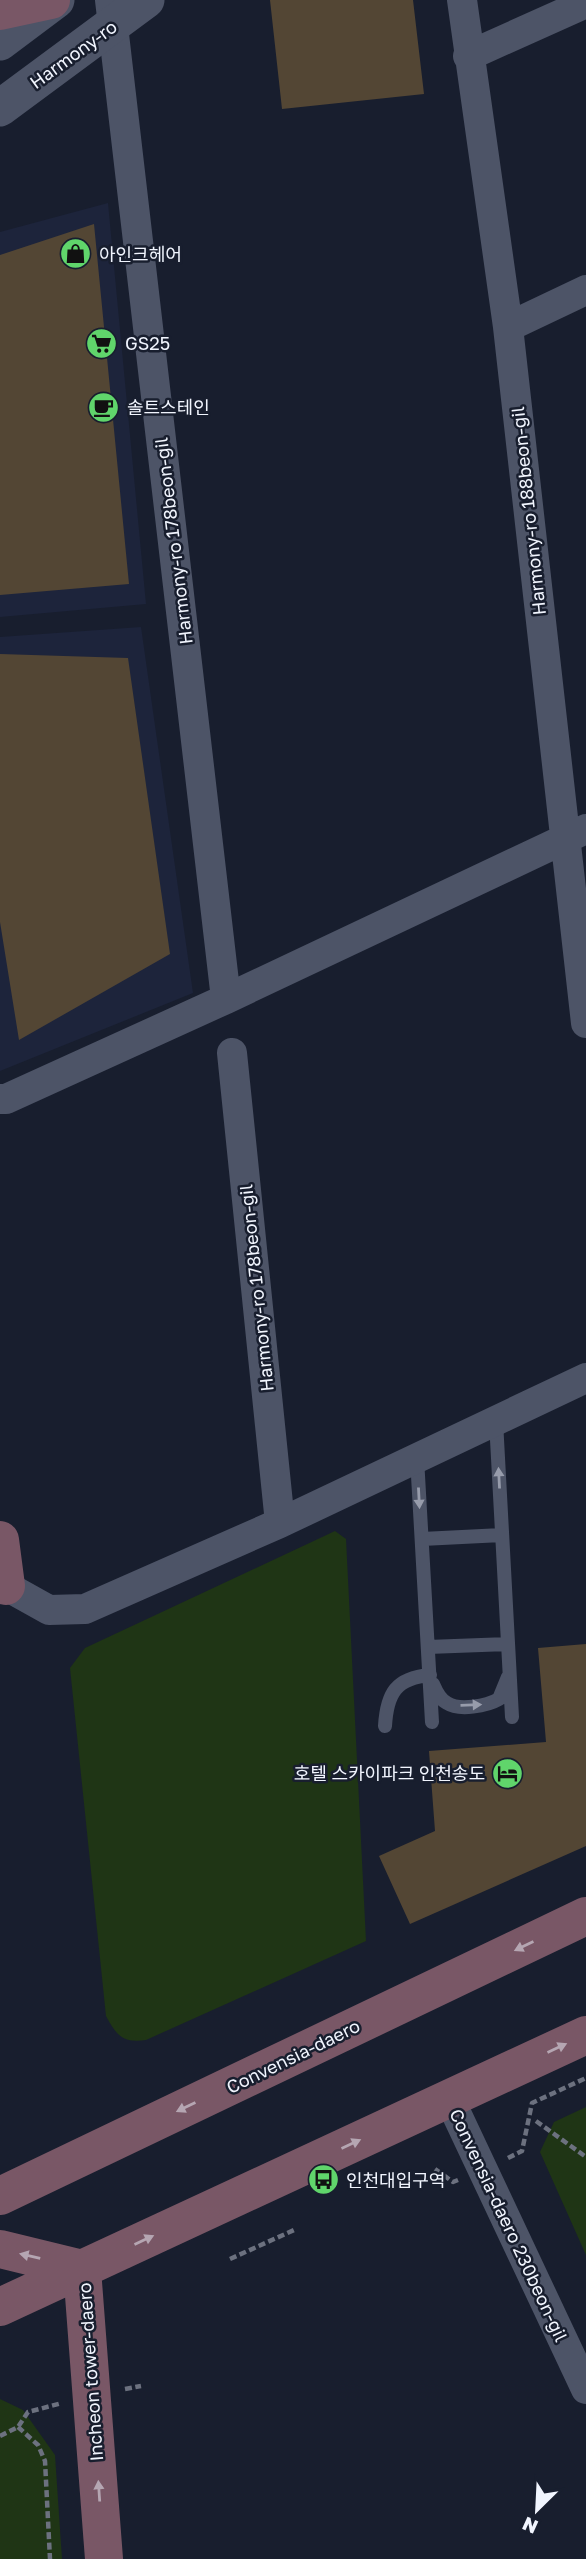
<svg xmlns="http://www.w3.org/2000/svg" width="586" height="2559" font-family="'Golos Text','Noto Sans KR',sans-serif">
<style>
.built{fill:#1d243b}
.green{fill:#1f3515}
.building{fill:#534634}
.lines{fill:none;stroke-linecap:round;stroke-linejoin:round}
.path{stroke:#6c717f;stroke-width:4.5;stroke-dasharray:7 3.5;stroke-linecap:butt}
.service{stroke:#4d5467;stroke-width:14}
.minor{stroke:#4d5467;stroke-width:30}
.tertiary{stroke:#4d5467;stroke-width:37}
.secondary{stroke:#795766;stroke-width:38}
.oneway{fill:#979cab}
.oneway2{fill:#b5a6b2}
.labels{text-anchor:middle;dominant-baseline:central;stroke-width:5;stroke-linejoin:round;paint-order:stroke}
.street-label{font-size:18px;fill:#f1f5fe;stroke:#181e2e}
.poi-label{font-size:18px;fill:#f1f5fe;stroke:#181e2e;text-anchor:start}
</style>
<rect width="100%" height="100%" fill="#181e2e"/>
<!-- built -->
<path class="built" d="M108 203 146 604 0 617V232Z
M141 627 193 993 0 1071V637Z"/>
<!-- green -->
<path class="green" d="M335 1531 346 1539 366 1941 146 2040C122 2043 117 2036 106 2016L70 1668 85 1648Z
M586 2107V2255L540 2152 554 2122Z
M0 2399 23 2410 55 2455 62 2559H0Z"/>
<!-- building -->
<path class="building" d="M270 0H413L424 94 282 109Z
M94 224 129 584 0 595V255Z
M0 654 128 658 170 954 19 1040 0 922Z
M586 1644V1846L410 1924 379 1856 435 1831 429 1751 546 1742 538 1648Z"/>
<g class="lines">
<!-- path -->
<path class="path" d="M536 2121 586 2157
M508 2158 522 2151 532 2103 586 2078
M435 2169 453 2182 458 2180
M230 2259 294 2230
M125 2389 141 2386
M18 2427 38 2445 45 2461 50 2559
M0 2436 18 2427 28 2412 62 2403"/>
<!-- service -->
<path class="service" d="M496 1421 512 1717
M417 1458 432 1722
M422 1539 502 1535
M428 1647 508 1644
M433 1684C436 1691 439 1699 447 1703 459 1711 487 1706 499 1699L508 1677
M385 1726C387 1693 396 1678 430 1675"/>
<!-- minor -->
<path class="minor" d="M110 0 226 999
M462 0 508 327 586 1023
M468 56 586 3
M508 327 586 290
M232 1053 280 1523
M0 1099H6L226 999 586 829
M6 1586 49 1610 85 1609 280 1523 586 1378
M449 2098 586 2389"/>
<!-- tertiary -->
<path class="tertiary" d="M0 42 56 0
M0 108 146 0"/>
<!-- secondary -->
<path class="secondary" d="M0 11 51 0
M0 1540 6 1586
M0 2196 586 1916
M0 2249 82 2269 104 2559
M0 2307 586 2035"/>
</g>
<!-- one-way arrows -->
<defs><path id="oneway-solid" d="M-6-.8H1V-3.2L6.5 0L1 3.2V.8H-6Z" transform="scale(1.75)"/></defs>
<g class="oneway">
<use href="#oneway-solid" transform="translate(499 1478) rotate(-93)"/>
<use href="#oneway-solid" transform="translate(419 1498) rotate(87)"/>
<use href="#oneway-solid" transform="translate(471 1705) rotate(-2)"/>
</g>
<g class="oneway2">
<use href="#oneway-solid" transform="translate(524 1946) rotate(154)"/>
<use href="#oneway-solid" transform="translate(557 2048) rotate(-25)"/>
<use href="#oneway-solid" transform="translate(186 2107) rotate(154)"/>
<use href="#oneway-solid" transform="translate(351 2144) rotate(-25)"/>
<use href="#oneway-solid" transform="translate(144 2240) rotate(-25)"/>
<use href="#oneway-solid" transform="translate(30 2256) rotate(-167)"/>
<use href="#oneway-solid" transform="translate(99 2491) rotate(-94)"/>
</g>
<!-- icons -->
<defs>
<symbol id="shop-disc" viewBox="-11 -11 22 22"><circle r="9.5" fill="#60d56b" stroke="#181e2e"/><path d="M-5-2.5h2.3a2.7 3.5 0 0 1 5.4 0H5L5.5 6h-11ZM-1.5-2.5h3a1.5 2.3 0 0 0-3 0Z" fill="#111"/></symbol>
<symbol id="supermarket-disc" viewBox="-11 -11 22 22"><circle r="9.5" fill="#60d56b" stroke="#181e2e"/><path d="M-6-5.5h2.5l.6 2H6L4.5 2H-2.5L-4.4-4H-6ZM-1.5 3.2a1.3 1.3 0 1 0 .1 0ZM3 3.2a1.3 1.3 0 1 0 .1 0Z" fill="#111"/></symbol>
<symbol id="cafe-disc" viewBox="-11 -11 22 22"><circle r="9.5" fill="#60d56b" stroke="#181e2e"/><path d="M-5.5-4.5H6V0H3Q3 3.5 0 3.5H-2.5Q-5.5 3.5-5.5 0ZM3-3.2v2h1.7v-2ZM-6 4.5H4V6H-6Z" fill="#111"/></symbol>
<symbol id="hotel-disc" viewBox="-11 -11 22 22"><circle r="9.5" fill="#60d56b" stroke="#181e2e"/><path d="M-6-4.5h1.5V1H6V5H4.5V3h-9V5H-6ZM-4 0a1.8 1.8 0 1 1 3.6 0ZM.5 0V-2.5h3Q6-2.5 6 0Z" fill="#111"/></symbol>
<symbol id="bus-disc" viewBox="-11 -11 22 22"><circle r="9.5" fill="#60d56b" stroke="#181e2e"/><path d="M-5-6H5V4H4V6H2V4H-2V6H-4V4H-5ZM-3.5-4V0h7V-4ZM-3.5 1.2v1.5H-2V1.2ZM2 1.2v1.5H3.5V1.2Z" fill="#111"/></symbol>
</defs>
<g fill-rule="evenodd">
<use href="#shop-disc" x="58" y="236" width="35" height="35"/>
<use href="#supermarket-disc" x="84" y="326" width="35" height="35"/>
<use href="#cafe-disc" x="86" y="390" width="35" height="35"/>
<use href="#hotel-disc" x="490" y="1756" width="35" height="35"/>
<use href="#bus-disc" x="306" y="2162" width="35" height="35"/>
</g>
<g class="labels">
<!-- street labels -->
<g class="street-label">
<text transform="translate(73 54) rotate(-36)">Harmony-ro</text>
<text transform="translate(528 511) rotate(-96)">Harmony-ro 188beon-gil</text>
<text transform="translate(173 541) rotate(-97)">Harmony-ro 178beon-gil</text>
<text transform="translate(256 1288) rotate(-96)">Harmony-ro 178beon-gil</text>
<text transform="translate(293 2056) rotate(-26)">Convensia-daero</text>
<text transform="translate(509 2225) rotate(65)">Convensia-daero 230beon-gil</text>
<text transform="translate(90 2372) rotate(-94)">Incheon tower-daero</text>
</g>
<!-- poi labels -->
<g class="poi-label">
<text x="99" y="254">아인크헤어</text>
<text x="125" y="343">GS25</text>
<text x="127" y="407">솔트스테인</text>
<text x="485" y="1773" text-anchor="end">호텔 스카이파크 인천송도</text>
<text x="346" y="2180">인천대입구역</text>
</g>
</g>
<!-- north arrow -->
<g transform="translate(537 2510) rotate(204)" stroke="#181e2e" stroke-width="5" paint-order="stroke">
<path d="M0-5L12 26L0 18L-12 26Z" fill="#f1f5fe"/>
<text y="-10" font-size="19" font-weight="bold" text-anchor="middle" fill="#f1f5fe">N</text>
</g>
</svg>
